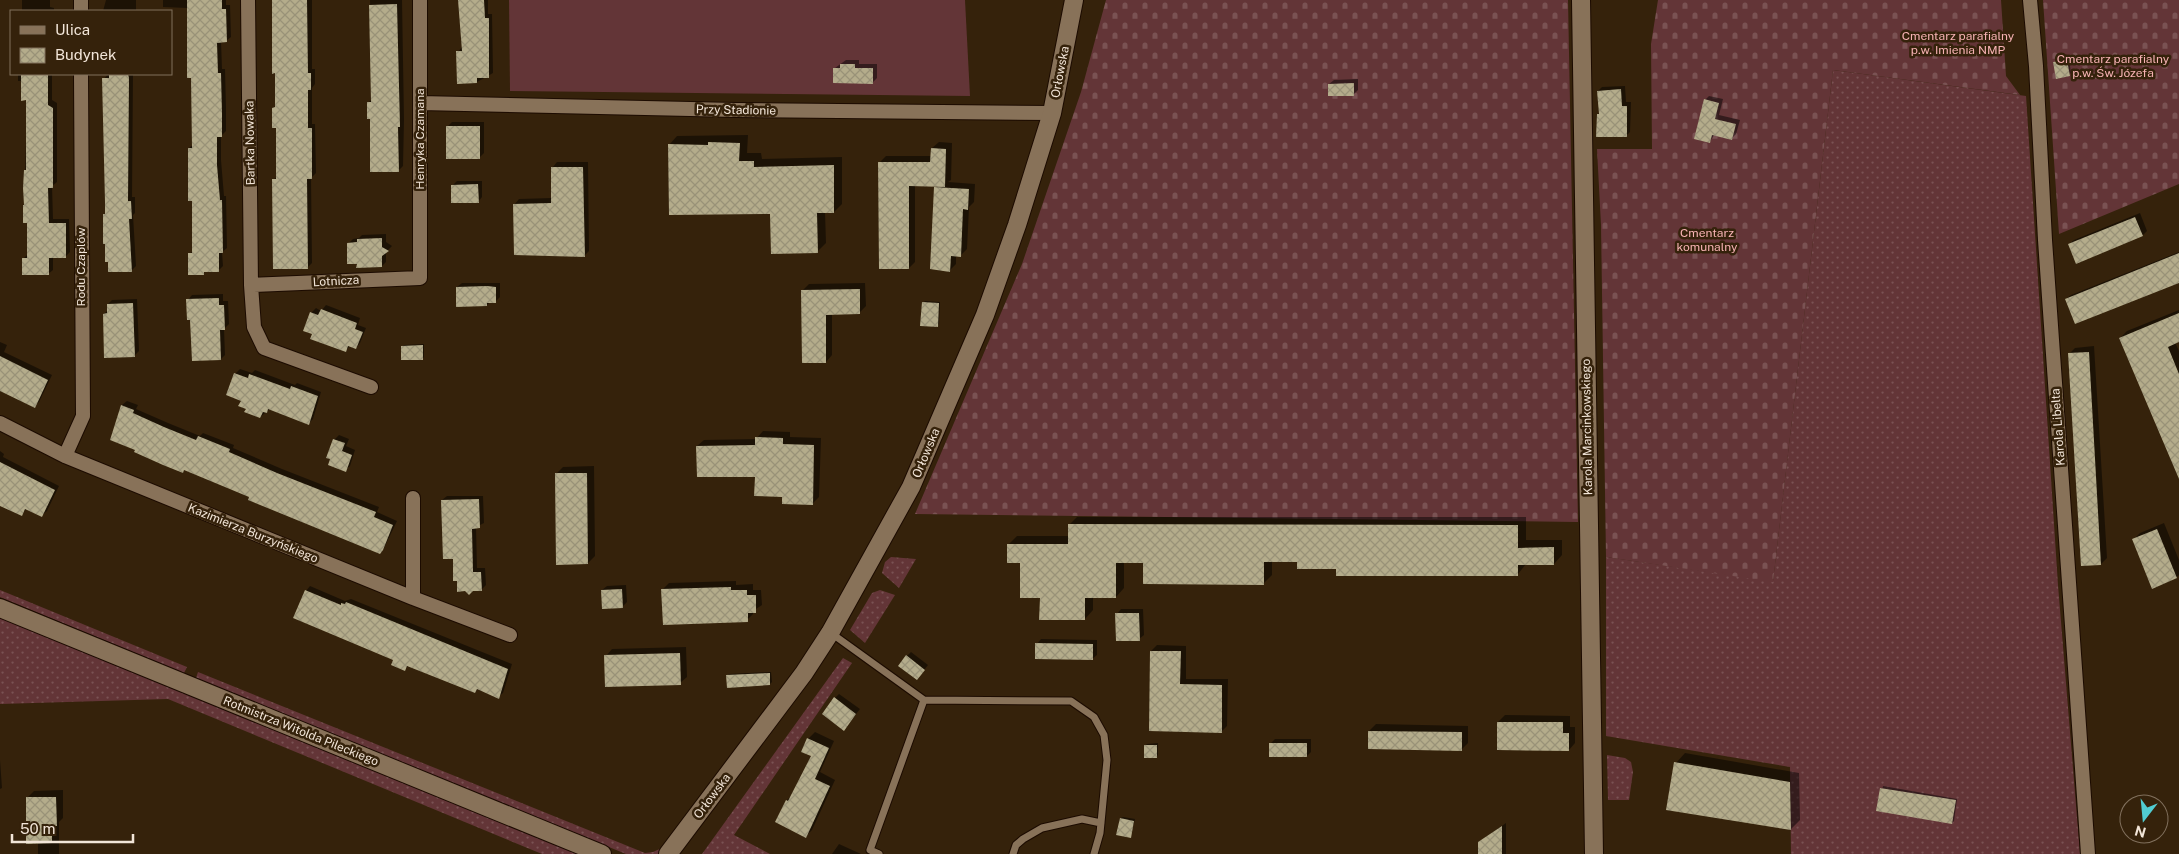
<svg xmlns="http://www.w3.org/2000/svg" width="2179" height="854" font-family="'Public Sans',sans-serif">
<style>
.grass{fill:url(#grass-dots)}
.cemetery{fill:url(#cemetery-stones)}
.pitch{fill:#633537}
.shadow{fill:#0007}
.building{fill:url(#building-cross-hatch)}
.lines{fill:none;stroke-linecap:round;stroke-linejoin:round}
.service-casing{stroke:#1c0b00;stroke-width:9}
.minor-casing{stroke:#1c0b00;stroke-width:16}
.tertiary-casing{stroke:#1c0b00;stroke-width:20}
.service{stroke:#887259;stroke-width:7}
.minor{stroke:#887259;stroke-width:14}
.tertiary{stroke:#887259;stroke-width:18}
.labels{text-anchor:middle;dominant-baseline:central;stroke-width:5;stroke-linejoin:round;paint-order:stroke}
.park-label{font-size:12px;fill:#f6b2b3;stroke:#35220b}
.street-label{font-size:12px;fill:#f2e5d8;stroke:#35220b}
</style>
<defs>
<pattern id="grass-dots" width="8" height="8" patternUnits="userSpaceOnUse" patternTransform="scale(1.25)"><rect width="8" height="8" fill="#633537"/><path d="M2 2h.1M6 6h.1" fill="none" stroke="#7a5253" stroke-width="1.8" stroke-linecap="round"/></pattern>
<pattern id="cemetery-stones" width="16" height="16" patternUnits="userSpaceOnUse" patternTransform="scale(1.25)"><rect width="16" height="16" fill="#633537"/><path d="M2 7V4a2 2 0 0 1 4 0v3zM10 15v-3a2 2 0 0 1 4 0v3z" fill="#7a5253"/></pattern>
<pattern id="building-cross-hatch" width="8" height="8" patternUnits="userSpaceOnUse" patternTransform="scale(1.25)"><rect width="8" height="8" fill="#b4ac8b"/><path d="M0 0l8 8M0 8l8-8" fill="none" stroke="#999278"/></pattern>
</defs>
<rect width="100%" height="100%" fill="#35220b"/>
<!-- grass -->
<path class="grass" d="M1833 70 2026 96 2058 585 2080 854H1791L1790 767 1606 736V557L1773 581Z
M891 557 916 559 899 588 882 573 885 562Z
M0 590 187 667 184 673 0 597Z
M880 590 895 595 865 643 850 630 872 593Z
M0 618 578 854H542L168 699 0 704Z
M843 658 852 663 734 835 770 854H702Z
M198 672 645 853 653 852 664 847 658 854H626L196 678Z
M1607 755 1625 758 1631 762 1633 772 1629 800H1608Z"/>
<!-- cemetery -->
<path class="cemetery" d="M1106 0H1568L1578 522 915 514 1022 264 1081 92Z
M1658 0H2001L2006 76 2020 95 1833 70 1773 582 1606 557 1601 225 1597 149H1652L1651 44Z
M2043 0H2179V184L2059 234Z"/>
<!-- pitch -->
<path class="pitch" d="M509 0H965L970 96 510 91Z"/>
<!-- shadow -->
<path class="shadow" d="M22 0H50V7L54 8V11H22Z
M106 0H136V11H103Z
M163 0H226V5H230L231 37 226 41H221L222 69H225L226 108V131L221 136V160L224 196H226L227 248 222 252 223 266 218 271H206L203 273 190 254 194 250 193 200 189 148 194 144 188 8 163 7Z
M273 0H312V69H315V84L312 88V124H315L316 173 311 178 312 263 308 267 273 180 278 176 277 126 273 108 277 105Z
M370 0H402L404 120 403 166 398 171 371 118 368 103 373 98Z
M460 0H488V14H492L493 73 477 82 458 52 462 47Z
M2069 59 2071 73 2069 75 2054 63Z
M846 60H859V64H877V78L872 83 835 68Z
M18 74H52V100L57 103V182L52 186 53 219H69L70 252 65 257H53V270L48 274 23 259 28 254V222H24L27 99 23 81H18Z
M108 74H133L132 197H135V213L133 215 136 266 131 271 106 184 104 79Z
M1358 79V90L1354 94 1329 84 1334 80Z
M1625 86 1626 102H1631L1630 132 1626 136 1598 114 1600 112 1598 91 1602 87Z
M1709 96 1723 99 1719 115 1740 120 1736 134 1732 138 1715 134 1710 141 1705 100Z
M452 122H484V153L480 157 447 127Z
M748 135 747 153H761L762 159 842 157V204L834 212H825L826 243 818 251 771 213 669 145 677 136Z
M939 142 952 143 951 180 948 182 975 184 974 202 969 207 967 249 960 256 956 255V264L949 271 935 188 938 186 915 185V262L909 268 880 162 886 156H932V148Z
M557 162H588L589 251 584 256 514 205 519 199 552 198V168Z
M457 181H482V197L478 202 453 185Z
M2140 213 2147 231 2143 235 2076 262 2069 244 2074 240Z
M386 234V242L392 246 386 252V262L382 266 349 243 353 239 359 238 362 235Z
M2179 252V282L2066 299 2071 295Z
M462 283H500V297L496 301 490 302 487 305 457 287Z
M865 283 866 306 859 313H832V355L826 362 803 290 809 284Z
M223 294V301H228L229 324 224 329 225 355 221 359 188 300 192 295Z
M137 299 139 351 134 356 104 314 108 310V304L112 300Z
M925 301 940 302 939 324 937 326 923 303Z
M326 305 360 318 358 325 366 328 360 343 356 348 350 346 346 350 313 334 311 313 316 308 321 311Z
M2179 310V341L2175 342 2179 351V478L2120 338 2127 331Z
M0 342 7 345 4 352 52 375 39 402 34 406 0 388Z
M424 344V357L423 358 402 347 404 345Z
M2094 346 2107 558 2101 564 2069 354 2075 348Z
M240 369 252 373 255 370 295 385 297 383 321 392 313 419 309 423 270 409 260 417 247 408 242 400 228 395 236 373Z
M127 401 138 405 136 409 168 423 200 436 203 433 234 445 233 448 282 469 379 507 377 512 397 521 384 548 380 553 185 469 183 472 137 450 111 440 122 405Z
M763 431 790 432V437L821 438 819 497 812 504 783 496 756 475 697 446 704 440 756 439Z
M339 435 349 439 346 446 355 450 350 466 345 470 334 440Z
M0 451 4 454 3 457 59 486 47 511 42 515 27 508 21 515 0 504Z
M594 466 595 556 588 563 556 474 563 467Z
M447 496H483L484 523 476 527 477 568H485L486 585 481 590 458 580 442 500Z
M1077 517H1526V540H1562V555L1554 564H1526L1518 574 1337 568 1298 561H1272V575L1264 583 1144 562H1124V588L1116 597H1093V610L1085 619 1041 597 1009 544 1017 536H1069V525Z
M2164 523 2179 560V575L2177 577 2133 540 2140 533Z
M736 581V585L753 584V590H761L762 605 753 611V614L747 620 663 589 669 583Z
M626 585 627 602 622 607 602 590 607 586Z
M310 586 345 601 351 599 512 664 503 693 498 697 478 689 475 692 409 665 405 669 395 659 306 591Z
M1121 609H1143L1144 635 1139 639 1117 614Z
M1041 639 1097 640V655L1092 659 1037 644Z
M1157 645 1186 646V679H1228L1227 726 1221 732 1151 651Z
M686 647 687 677 680 683 606 656 612 649Z
M911 652 928 665 921 674 907 656Z
M771 672 772 682 770 684 727 676 729 674Z
M839 694 860 709 844 729 835 698Z
M1505 715 1570 716V727H1575V743L1569 750 1498 722Z
M1376 724 1468 726V743L1461 750 1369 731Z
M815 732 834 741 820 772 835 780 812 830 806 836 787 800 793 794 812 755 808 739Z
M1275 739H1311V752L1307 756 1270 744Z
M1158 743V755L1156 757 1145 746 1147 744Z
M1685 753 1799 773 1800 820 1791 829 1676 763Z
M0 760 2 788 0 789Z
M1883 786 1957 799 1954 821 1952 823 1878 810Z
M63 790V818L59 822V854H38V842L27 798 34 791Z
M1123 817 1135 819 1130 837 1121 818Z
M1506 823V854H1479V842Z
M839 844 861 854H832Z"/>
<!-- building -->
<path class="building" d="M187 0H222V9H226L227 42 217 43 218 73H221L222 113V137H217V165L220 200H222L223 253H219V272H204V275H188V253H192V201H188V148H192L191 78H187Z
M272 0H307L308 73H311V90H308V128H312V179H307L308 269H273L272 179H276V128H272V108L275 107V73L272 74Z
M458 0H484L485 18H489V78H477V83L457 84 456 51H462Z
M397 4 400 127H398L399 172H370V119H367V102H371L369 5Z
M2067 60 2070 76 2056 79 2053 62Z
M840 64H855V68H873V84L833 83V68H840Z
M21 74H48V105L53 108V188H48L49 223H66V258H49V275H22V258H27V223H23V205H24L23 188 24 170H26V100L21 101Z
M109 74H128L129 78 128 201H131L132 219H129L132 272H108V262H105V244H103V214H105V202L102 78H109Z
M1354 83V96H1328V84Z
M1621 89 1622 106H1627V137H1596L1597 114H1599L1597 91Z
M1704 99 1719 103 1715 119 1736 124 1732 140 1712 135 1710 143 1694 139Z
M446 126H480V159H446Z
M708 142 740 143 739 161H754V167L834 165V213H817L818 253 771 254 770 214 669 215 668 144 708 145Z
M931 148 946 149 945 187 909 186V269H879L878 162H930Z
M551 167H583L585 257 514 255 513 204 551 203Z
M478 184 479 203H451V185Z
M934 187 969 189 968 210 963 209 961 257 951 256 950 272 930 269Z
M2135 217 2143 236 2076 264 2068 244Z
M382 238V247L389 251 382 256V267L356 268 357 264H347V243L357 242V239Z
M2179 253V283L2075 324 2065 299Z
M487 286 496 287V303H487V306L456 307V287Z
M860 289V314L826 315V363H802L801 290Z
M219 298V305H224L225 330H220L221 360 192 361 190 320H187L186 299Z
M922 302 939 303 938 327 920 326Z
M133 303 135 357 104 358 103 314 107 313V304Z
M321 309 357 323 355 329 363 332 356 349 348 346 346 352 310 339 312 334 303 331 310 312 318 315Z
M2179 313V342L2168 347 2179 374V479L2119 338Z
M423 345V360H401V346Z
M2089 352 2101 565 2081 566 2068 353Z
M0 356 48 380 35 408 0 391Z
M234 373 248 378 249 374 290 389 291 386 318 396 309 425 268 409 267 413 263 412 260 418 244 412 246 409 238 406 241 401 226 395Z
M121 405 134 410 133 413 164 427 196 440 198 436 230 449 229 452 277 473 376 512 374 517 393 525 383 550 380 554 248 500 249 497 184 470 183 473 163 465 134 452 135 450 110 440Z
M755 437 783 438V444L814 445 813 505 782 504V497L754 496 755 477H697L696 446 755 445Z
M333 439 345 443 342 451 352 455 346 472 328 465 330 459 326 458Z
M0 462 55 490 42 517 25 509 22 516 0 506Z
M555 473H587L588 564 556 565Z
M479 499 480 528 472 529 473 572H481L482 591H473L469 595 465 591 457 592V581H453V559H443L441 500Z
M1068 524 1518 525V548L1554 547V565H1518V576H1336V569H1297V562H1264V585L1143 584V563H1116V598H1085V620H1039L1040 598H1020V563H1007V544H1068Z
M2157 529 2177 578 2152 589 2132 539Z
M731 587V590H747V595H756V613H748V622L663 625 661 589Z
M622 589 623 608 602 609 601 590Z
M305 590 341 605V603L345 604 346 602 508 669 499 699 477 689 475 693 407 666 405 671 391 665 393 660 293 618Z
M1115 613H1139L1140 641H1116Z
M1035 643 1093 644V660L1035 659Z
M1150 651H1181L1180 684 1222 685V733L1149 731Z
M680 653 681 685 605 687 604 655Z
M906 655 925 670 917 680 898 666Z
M770 673V685L727 688 726 675Z
M834 697 856 714 844 731 822 714Z
M1497 722H1563V733H1569V751L1497 750Z
M1368 731 1462 732V751L1368 749Z
M807 738 829 748 815 779 830 786 806 838 775 822 786 800 788 801 811 756 801 752Z
M1269 743H1307V757H1269Z
M1144 745H1157V758H1144Z
M1674 762 1790 782 1791 830 1666 810Z
M1880 788 1956 800 1952 824 1876 811Z
M26 797H56L57 826H52V843L26 844Z
M1120 818 1134 821 1131 838 1116 835Z
M1502 826V854H1478V842Z"/>
<g class="lines">
<defs>
<path id="service" d="M831 633 924 700 1071 701 1094 717 1104 735 1107 760 1100 833 1094 854
M879 854 870 850 924 700
M1013 854 1016 845 1023 839 1042 828 1082 819 1101 823"/>
<path id="minor" d="M81 0V11
M248 0 251 285 254 327 264 348 371 387
M2030 0 2036 66 2045 240 2088 854
M420 103 736 110 1052 113
M251 285 420 278V0
M0 423 65 456 413 598 510 635
M65 456 83 416 81 74
M413 498V598"/>
<path id="tertiary" d="M1581 0 1594 854
M0 608 602 854
M668 854 804 673 830 633 911 487 985 315 1017 225 1052 113 1074 0"/>
</defs>
<!-- service casing -->
<use href="#service" class="service-casing"/>
<!-- minor casing -->
<use href="#minor" class="minor-casing"/>
<!-- tertiary casing -->
<use href="#tertiary" class="tertiary-casing"/>
<!-- service -->
<use href="#service" class="service"/>
<!-- minor -->
<use href="#minor" class="minor"/>
<!-- tertiary -->
<use href="#tertiary" class="tertiary"/>
</g>
<g class="labels">
<!-- park labels -->
<g class="park-label">
<text x="1958" y="36">Cmentarz parafialny<tspan x="1958" dy="14">p.w. Imienia NMP</tspan></text>
<text x="2113" y="59">Cmentarz parafialny<tspan x="2113" dy="14">p.w. Św. Józefa</tspan></text>
<text x="1707" y="233">Cmentarz<tspan x="1707" dy="14">komunalny</tspan></text>
</g>
<!-- street labels -->
<g class="street-label">
<text transform="translate(1060 72) rotate(-79)">Orłowska</text>
<text transform="translate(736 110) rotate(1)">Przy Stadionie</text>
<text transform="translate(420 139) rotate(-90)">Henryka Czamana</text>
<text transform="translate(250 143) rotate(-91)">Bartka Nowaka</text>
<text transform="translate(81 267) rotate(-90)">Rodu Czaplów</text>
<text transform="translate(336 281) rotate(-3)">Lotnicza</text>
<text transform="translate(1587 427) rotate(-91)">Karola Marcinkowskiego</text>
<text transform="translate(2058 427) rotate(-94)">Karola Libelta</text>
<text transform="translate(926 453) rotate(-67)">Orłowska</text>
<text transform="translate(253 533) rotate(22)">Kazimierza Burzyńskiego</text>
<text transform="translate(301 731) rotate(22)">Rotmistrza Witolda Pileckiego</text>
<text transform="translate(712 796) rotate(-53)">Orłowska</text>
</g>
</g>
<!-- legend -->
<rect x="10" y="10" width="162" height="65" fill="#35220b" stroke="#81705d"/>
<rect x="20" y="26" width="25" height="8" fill="#887259" stroke="#81705d"/>
<text x="55" y="35" font-size="15" fill="#f2e5d8">Ulica</text>
<rect x="20" y="48" width="25" height="15" fill="url(#building-cross-hatch)" stroke="#81705d"/>
<text x="55" y="60" font-size="15" fill="#f2e5d8">Budynek</text>
<!-- north arrow -->
<g transform="translate(2144 819) rotate(196)"><circle r="24" fill="#35220b" stroke="#81705d"/>
<path d="M0-4L9 19L0 12L-9 19Z" fill="#51ccd1"/>
<text y="-8" font-size="14" font-weight="bold" text-anchor="middle" fill="#f2e5d8">N</text>
</g>
<!-- scale -->
<path d="M12 834v8h121v-8" fill="none" stroke="#f2e5d8" stroke-width="2.5"/>
<text x="20" y="834" font-size="15" fill="#f2e5d8" stroke="#35220b" stroke-width="4" paint-order="stroke">50 m</text>
</svg>
